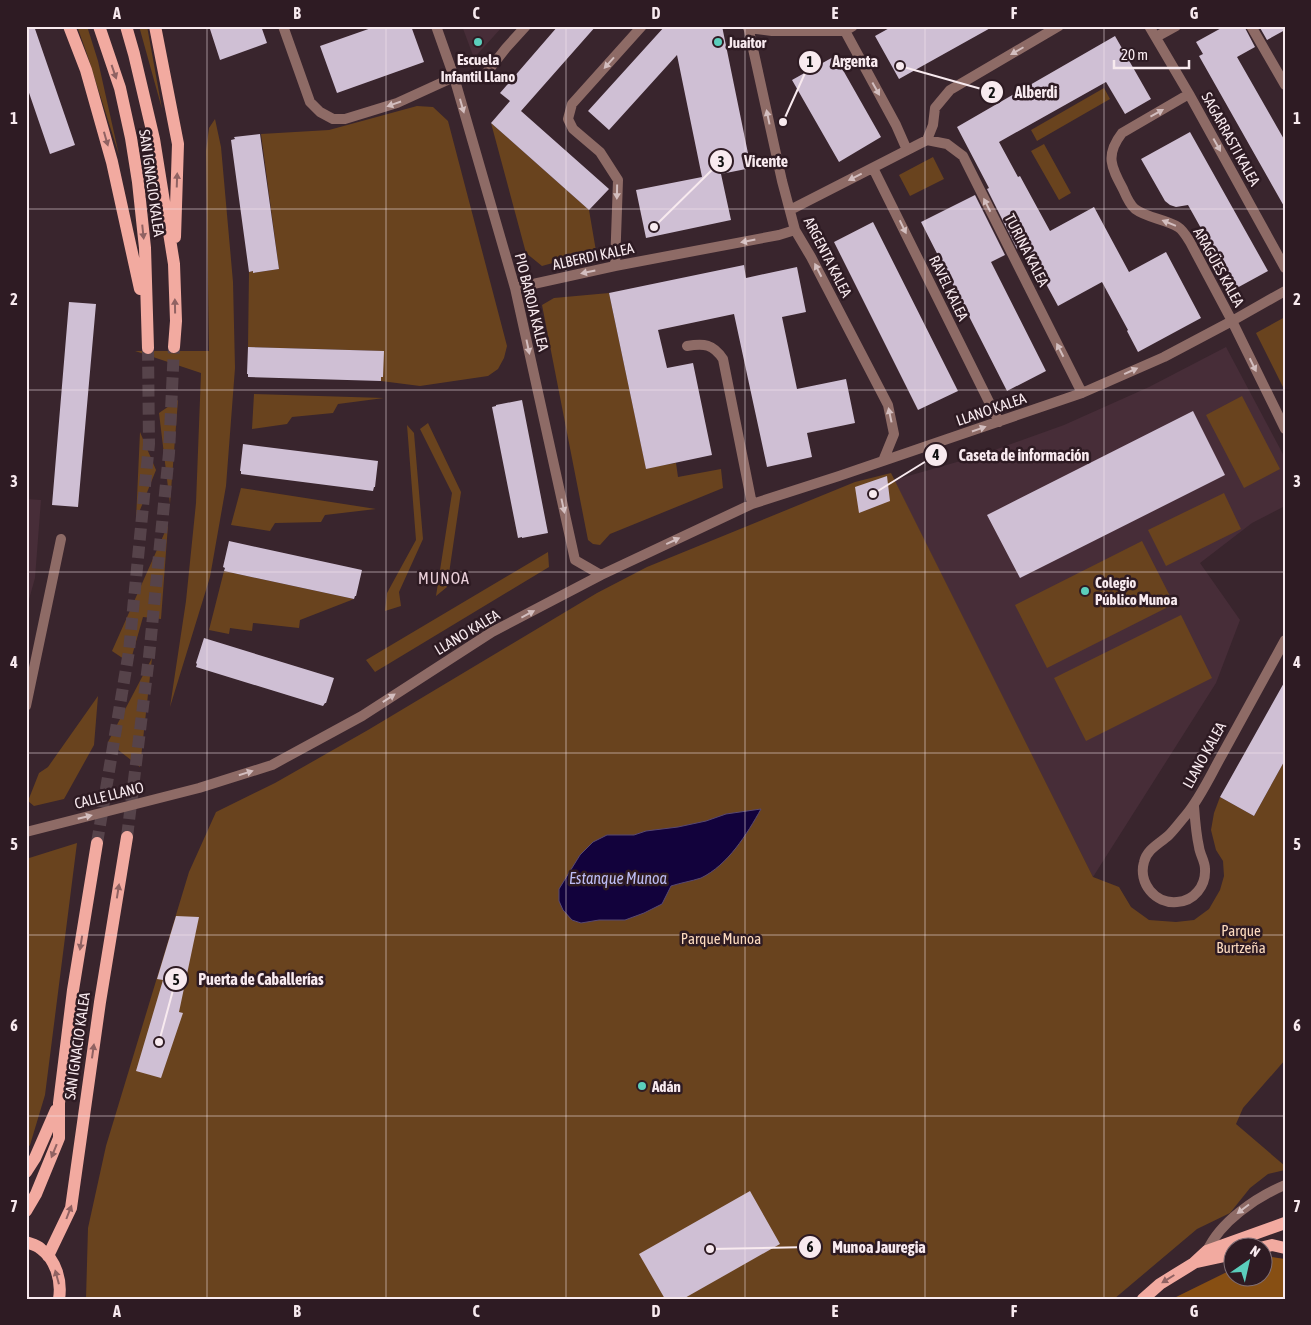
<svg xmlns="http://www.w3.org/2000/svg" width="1311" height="1325" font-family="'Asap Condensed',sans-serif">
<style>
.built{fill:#472d38}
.green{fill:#69431e}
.forest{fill:#874f13}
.water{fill:#12023c;stroke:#574872}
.building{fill:#cfbfd4}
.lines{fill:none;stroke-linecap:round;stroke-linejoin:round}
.primary-tunnel{stroke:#56434a;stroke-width:12;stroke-dasharray:12 6;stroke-linecap:butt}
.street{stroke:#8e6b66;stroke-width:10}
.primary{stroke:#f2aaa0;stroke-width:12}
.oneway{fill:#d3bebf}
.oneway2{fill:#906262}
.grid{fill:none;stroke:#f8eaef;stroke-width:1;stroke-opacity:0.55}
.poi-dot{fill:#5bcebc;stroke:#2e1b23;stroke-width:2}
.labels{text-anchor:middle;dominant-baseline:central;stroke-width:5;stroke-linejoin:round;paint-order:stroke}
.poi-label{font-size:15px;font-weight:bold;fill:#f8eaef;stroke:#2e1b23;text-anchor:start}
.street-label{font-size:15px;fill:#f8eaef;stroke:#2e1b23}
.park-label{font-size:15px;fill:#fddbbf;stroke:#2e1b23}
.neighbourhood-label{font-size:16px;letter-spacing:1px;fill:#eacfd9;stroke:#2e1b23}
.water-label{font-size:16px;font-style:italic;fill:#bdbdf5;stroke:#2e1b23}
.leader{fill:none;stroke:#f8eaef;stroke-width:2}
.callout-dot{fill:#f8eaef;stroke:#2e1b23;stroke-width:2}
.mark-label{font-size:15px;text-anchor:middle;font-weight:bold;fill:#111}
.callout-label{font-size:16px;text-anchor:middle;font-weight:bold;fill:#f8eaef;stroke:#2e1b23;stroke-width:5;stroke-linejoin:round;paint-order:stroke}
.neatline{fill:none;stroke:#f8eaef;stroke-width:2}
.grid-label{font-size:16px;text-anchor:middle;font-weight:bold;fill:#f8eaef}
</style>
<rect width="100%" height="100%" fill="#39252d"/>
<!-- built -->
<path class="built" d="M462 26H503L474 58Z
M1226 347 1285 458V506L1252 523 1200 563 1240 620 1216 683 1093 877 894 480 978 456 1064 425 1149 387Z
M26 499 41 500 35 578 26 610Z"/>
<!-- green -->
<path class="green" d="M77 26H87L98 61 119 155 88 57Z
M139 26H147L162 109Z
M1104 88 1110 99 1037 141 1031 130Z
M417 106 433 107 448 121 507 346 504 358 498 369 488 376 420 386 381 381V377H382L383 351 248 347 249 272 253 271V273L279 269 261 134 329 130Z
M215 119 221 147 233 282 235 368 226 486 210 577 170 707 186 601 196 503 201 373 135 351H209L206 151 209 128Z
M491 123 589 210 596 251 542 266 526 253Z
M1044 144 1071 193 1059 200 1031 151Z
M933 157 944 179 910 196 899 175Z
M609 293 646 468 676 463 678 477 721 469 723 488 610 534 600 545 593 544 588 540 542 305 554 298Z
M1285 317V391L1256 333Z
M254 394 384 398 338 404 333 413 292 417 287 424 252 429Z
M1242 396 1280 469 1244 488 1206 415Z
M178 400 170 504 159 413Z
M428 423 461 492 447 587 436 596 452 493 420 429Z
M407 425 414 433 423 539 399 592 401 606 385 611 387 593 416 540Z
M140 432 156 470 136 520Z
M891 473 1093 877 1119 887 1131 907 1149 920 1176 922 1194 920 1209 909 1220 890 1224 876 1223 861 1216 850 1211 830 1214 813 1220 797 1254 816 1285 760V1060L1243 1108 1236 1124 1285 1166V1170L1268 1174 1250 1188 1230 1213 1197 1229 1114 1299H86L88 1228 106 1146 189 872 216 812 275 783 368 730 597 593 647 567 855 482Z
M241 488 376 509 325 515 321 522 275 523 270 531 231 525Z
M1224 493 1241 529 1166 566 1148 530Z
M168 525 161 619 143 617 130 663 112 651Z
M1142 541 1174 604 1047 668 1015 605Z
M548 552 549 567 375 672 366 660Z
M224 571 354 599 300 620 299 628 253 623 252 631 230 628 229 634 209 630Z
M1181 615 1212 678 1086 741 1054 678Z
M152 658 140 767 108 742Z
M98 696 94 745 64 799 34 806 28 801 39 773 48 767Z
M77 843 45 1095 30 1145 26 1150V859Z"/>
<!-- forest -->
<path class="forest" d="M1264 1256 1285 1259V1299H1172L1233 1269 1234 1278H1264Z"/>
<!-- water -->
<path class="water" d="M761 809C747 834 728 865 701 878 692 881 680 883 671 886L662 904 644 913 625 920H599L581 923 572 920 563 910 559 901V889L580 855 593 842 607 835H634L646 831 678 827 706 821 726 814Z"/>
<!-- building -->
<path class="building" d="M26 26H34L75 145 50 154 26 84Z
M209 26H261L267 43 220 60Z
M377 26H411L424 62 337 93 320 46Z
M558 26H596L521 111 609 189 589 210 491 123 510 101 500 93Z
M665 26H722L751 168 721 174 731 220 646 238 636 190 702 177 677 55 609 130 588 111Z
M893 26H994L899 79 875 36Z
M1225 26H1244L1255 47 1237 57 1285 141V208L1199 56 1203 54 1196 42Z
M1259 26H1285V30L1267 40Z
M1115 36 1151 99 1125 114 1106 82 999 142 1018 177 1020 176 1050 231 1094 207 1129 272 1166 252 1201 318 1138 352 1127 331 1128 330 1102 282 1058 306 1025 245 1017 249 987 189 989 188 957 127Z
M835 56 881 137 839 162 792 80Z
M1190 132 1268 271 1235 289 1188 205 1176 207 1170 205 1165 201 1141 159Z
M260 134 279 269 253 273V271L249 272 231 140 235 139 234 137Z
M975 195 1005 255 991 262 1046 371 1007 391 921 222Z
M873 222 958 391 918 410 834 242Z
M744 265 746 278 797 267 806 312 782 317 797 389 846 379 855 423 807 433 812 457 767 467 734 314 658 330 667 368 693 363 712 455 646 469 609 293Z
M69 302 96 304 78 507 52 505Z
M248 347 384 351 383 377H381V381L248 377V374H247Z
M522 400 548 533 522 538V537L518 538 492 407 496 406V405Z
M1193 411 1225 475 1020 578 987 515Z
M243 444 378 461 375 487H374L373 491 241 474V471H240Z
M887 476 890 501 859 513 855 487Z
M229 541 362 570 356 596H355L354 599 224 571 225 568 223 567Z
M204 638 334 678 326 703H325L323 706 196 667 197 664 196 663Z
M1285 681V760L1254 816 1220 797Z
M176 916 199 917 179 1012 183 1013 161 1078 136 1071 163 980 157 979Z
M750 1191 780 1244 683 1299H665L639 1254Z"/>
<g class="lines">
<!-- primary-tunnel -->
<path class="primary-tunnel" d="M127 837 149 657 169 453 174 347
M97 843 129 651 149 444 148 348"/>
<!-- street -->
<path class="street" d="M283 26 310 102 320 112 333 119H345L397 103 454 77 473 78 484 76 506 48 526 26
M436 26 454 77 515 288 575 560 601 575
M748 26 782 181 795 230 811 257 888 405 894 434 883 461
M1149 26 1189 94 1285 268
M1251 26 1285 85
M748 28 772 31H845L853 26
M845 31 896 125 907 150
M1156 37 1176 26
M1189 94 1122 133C1105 155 1111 167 1123 189 1126 196 1129 204 1135 209 1147 218 1165 219 1178 227 1183 230 1187 237 1190 242L1232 321 1285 429
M927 140 947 144 963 156 1082 393
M873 168 999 422
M790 210 927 140 933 125 935 108 950 90 1059 26
M615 266 618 180 600 152 573 129 568 119 572 104 642 26
M515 288 615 266 779 235 795 230
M687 346C704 343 713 344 723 359L752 504
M26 706 61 539
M1194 806C1195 820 1196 834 1199 847 1200 855 1205 861 1205 869 1206 886 1194 901 1177 902 1155 904 1138 883 1144 862 1147 849 1159 844 1169 835 1175 829 1180 822 1186 815 1201 797 1211 774 1223 753 1243 716 1264 678 1285 640
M26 832 199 788 272 765 362 716 492 632 601 575 752 504 839 476 1082 393 1164 357 1232 321 1285 291
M1207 1251C1220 1222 1256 1197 1285 1185"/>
<!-- primary -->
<path class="primary" d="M69 26 86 70 112 162 140 289
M99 26 120 88 131 138 138 182 145 248 148 348
M126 26 134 54 154 139 174 264 176 321 174 347
M155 26 178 144 175 237
M26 1172 35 1158 56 1110
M26 1211 36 1194 59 1138V1103L73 990 97 843
M26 1242C31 1244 37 1245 41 1249 56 1260 62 1281 59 1299
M1260 1248 1272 1245 1285 1248
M48 1256 71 1208 100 1002 127 837
M1197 1262 1234 1254
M1143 1299 1160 1284 1194 1263 1207 1251 1285 1223"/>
</g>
<!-- one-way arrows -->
<defs><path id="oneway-solid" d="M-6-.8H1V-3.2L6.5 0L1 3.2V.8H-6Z" transform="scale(1.25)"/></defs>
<g class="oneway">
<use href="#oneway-solid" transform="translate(1017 51) rotate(150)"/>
<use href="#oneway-solid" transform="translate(609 63) rotate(132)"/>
<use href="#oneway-solid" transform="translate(876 89) rotate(61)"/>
<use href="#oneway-solid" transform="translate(394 104) rotate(161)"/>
<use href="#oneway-solid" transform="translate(462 106) rotate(74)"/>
<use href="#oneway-solid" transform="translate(1157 113) rotate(-29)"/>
<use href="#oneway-solid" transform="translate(768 117) rotate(-102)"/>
<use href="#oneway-solid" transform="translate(1217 145) rotate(61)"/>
<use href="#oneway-solid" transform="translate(855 177) rotate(153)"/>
<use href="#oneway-solid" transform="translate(617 192) rotate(91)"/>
<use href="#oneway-solid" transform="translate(987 205) rotate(-117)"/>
<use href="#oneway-solid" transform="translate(1169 223) rotate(-158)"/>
<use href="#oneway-solid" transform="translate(903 227) rotate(64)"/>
<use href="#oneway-solid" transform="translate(748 241) rotate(169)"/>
<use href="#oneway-solid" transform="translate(818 270) rotate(-117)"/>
<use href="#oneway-solid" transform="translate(588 272) rotate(168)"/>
<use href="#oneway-solid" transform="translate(528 347) rotate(78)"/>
<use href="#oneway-solid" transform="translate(1060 350) rotate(-117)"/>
<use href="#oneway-solid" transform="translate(1253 365) rotate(64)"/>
<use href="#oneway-solid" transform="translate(1131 371) rotate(-24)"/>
<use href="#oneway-solid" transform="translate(890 415) rotate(-102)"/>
<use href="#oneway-solid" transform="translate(979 429) rotate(-19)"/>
<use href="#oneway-solid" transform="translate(563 506) rotate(78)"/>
<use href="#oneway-solid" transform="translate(673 541) rotate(-25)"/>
<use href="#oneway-solid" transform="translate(528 614) rotate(-28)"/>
<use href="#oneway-solid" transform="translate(389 698) rotate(-33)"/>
<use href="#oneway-solid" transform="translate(246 773) rotate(-17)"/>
<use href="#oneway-solid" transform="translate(85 817) rotate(-14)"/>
<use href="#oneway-solid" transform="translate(1243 1209) rotate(143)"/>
</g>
<g class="oneway2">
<use href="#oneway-solid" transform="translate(114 72) rotate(71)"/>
<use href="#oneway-solid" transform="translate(106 139) rotate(74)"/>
<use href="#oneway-solid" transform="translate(177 180) rotate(-88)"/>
<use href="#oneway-solid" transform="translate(143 232) rotate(84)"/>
<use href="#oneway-solid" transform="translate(175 306) rotate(-91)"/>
<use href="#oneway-solid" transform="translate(118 891) rotate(-81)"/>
<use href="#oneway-solid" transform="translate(81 943) rotate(99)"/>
<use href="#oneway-solid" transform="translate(93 1051) rotate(-82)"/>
<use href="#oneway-solid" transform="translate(54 1151) rotate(112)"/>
<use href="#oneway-solid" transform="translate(69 1212) rotate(-69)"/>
<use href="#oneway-solid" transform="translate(57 1277) rotate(-105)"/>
<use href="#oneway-solid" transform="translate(1168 1279) rotate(148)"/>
</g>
<!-- grid -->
<path class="grid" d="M207 26V1299M386 26V1299M566 26V1299M745 26V1299M925 26V1299M1104 26V1299M26 209H1285M26 390H1285M26 572H1285M26 753H1285M26 935H1285M26 1116H1285"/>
<!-- markers -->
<g class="poi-dot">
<circle cx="478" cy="42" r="5"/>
<circle cx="718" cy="42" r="5"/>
<circle cx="1085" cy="591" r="5"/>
<circle cx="642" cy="1086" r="5"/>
</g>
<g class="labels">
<!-- poi labels -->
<g class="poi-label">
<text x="728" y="42">Juaitor</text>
<text x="478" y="59" text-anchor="middle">Escuela<tspan x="478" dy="17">Infantil Llano</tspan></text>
<text x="1095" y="582">Colegio<tspan x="1095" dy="17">Público Munoa</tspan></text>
<text x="652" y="1086">Adán</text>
</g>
<!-- street labels -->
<g class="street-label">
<text transform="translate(1231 139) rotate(61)">SAGARRASTI KALEA</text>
<text transform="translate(152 183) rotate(82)">SAN IGNACIO KALEA</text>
<text transform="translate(1027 250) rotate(63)">TURINA KALEA</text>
<text transform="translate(593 256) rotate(-12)">ALBERDI KALEA</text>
<text transform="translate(828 257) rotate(63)">ARGENTA KALEA</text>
<text transform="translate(1219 267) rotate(61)">ARAGÜES KALEA</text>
<text transform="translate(949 288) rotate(64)">RAVEL KALEA</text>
<text transform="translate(532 302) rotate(76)">PIO BAROJA KALEA</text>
<text transform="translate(991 409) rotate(-19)">LLANO KALEA</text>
<text transform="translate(467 632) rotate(-31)">LLANO KALEA</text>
<text transform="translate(1204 755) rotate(-61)">LLANO KALEA</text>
<text transform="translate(109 795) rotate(-14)">CALLE LLANO</text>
<text transform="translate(77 1046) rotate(-82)">SAN IGNACIO KALEA</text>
</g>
<!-- park labels -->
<g class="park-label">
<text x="1241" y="930">Parque<tspan x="1241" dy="17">Burtzeña</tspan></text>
<text x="721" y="938">Parque Munoa</text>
</g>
<!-- neighbourhood labels -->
<g class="neighbourhood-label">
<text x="444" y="578">MUNOA</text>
</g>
<!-- water labels -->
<g class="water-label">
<text x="618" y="878">Estanque Munoa</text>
</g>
</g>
<!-- callouts -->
<path class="leader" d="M783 122L810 62M900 66L992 92M654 227L721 161M873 494L936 455M159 1042L176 979M710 1249L810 1247"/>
<g class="callout-dot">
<circle cx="783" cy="122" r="5"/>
<circle cx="900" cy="66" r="5"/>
<circle cx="654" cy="227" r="5"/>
<circle cx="873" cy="494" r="5"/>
<circle cx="159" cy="1042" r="5"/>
<circle cx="710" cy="1249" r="5"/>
<circle cx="810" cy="62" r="12"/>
<circle cx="992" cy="92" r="12"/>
<circle cx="721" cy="161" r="12"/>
<circle cx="936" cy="455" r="12"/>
<circle cx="176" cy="979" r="12"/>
<circle cx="810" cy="1247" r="12"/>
</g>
<g class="mark-label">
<text x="810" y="67">1</text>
<text x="992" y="98">2</text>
<text x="721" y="167">3</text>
<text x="936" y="460">4</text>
<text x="176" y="985">5</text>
<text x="810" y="1252">6</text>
</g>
<g class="callout-label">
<text x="855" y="67">Argenta</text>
<text x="1036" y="98">Alberdi</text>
<text x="766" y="167">Vicente</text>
<text x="1024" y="461">Caseta de información</text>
<text x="261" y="985">Puerta de Caballerías</text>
<text x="879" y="1253">Munoa Jauregia</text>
</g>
<!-- border -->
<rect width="1311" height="1325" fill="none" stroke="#2e1b23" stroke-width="55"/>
<!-- north arrow -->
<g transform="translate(1248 1262) rotate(34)"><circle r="24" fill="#2e1b23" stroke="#7f6e75"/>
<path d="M0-4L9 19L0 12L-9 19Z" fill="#5bcebc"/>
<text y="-8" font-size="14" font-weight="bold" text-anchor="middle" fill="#f8eaef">N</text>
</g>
<!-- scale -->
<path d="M1114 60v8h75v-8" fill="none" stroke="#f8eaef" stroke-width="2.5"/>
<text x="1121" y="60" font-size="15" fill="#f8eaef" stroke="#2e1b23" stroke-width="4" paint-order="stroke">20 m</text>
<rect x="28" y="28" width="1256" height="1270" class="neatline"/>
<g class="grid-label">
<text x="117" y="19">A</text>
<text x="297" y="19">B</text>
<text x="476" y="19">C</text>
<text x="656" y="19">D</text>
<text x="835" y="19">E</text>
<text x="1014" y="19">F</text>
<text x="1194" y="19">G</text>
<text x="14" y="124">1</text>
<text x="1297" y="124">1</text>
<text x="14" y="305">2</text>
<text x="1297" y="305">2</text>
<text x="14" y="487">3</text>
<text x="1297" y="487">3</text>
<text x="14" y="668">4</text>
<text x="1297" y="668">4</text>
<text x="14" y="850">5</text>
<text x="1297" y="850">5</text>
<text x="14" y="1031">6</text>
<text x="1297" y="1031">6</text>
<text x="14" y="1212">7</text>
<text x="1297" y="1212">7</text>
<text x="117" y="1317">A</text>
<text x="297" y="1317">B</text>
<text x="476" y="1317">C</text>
<text x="656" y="1317">D</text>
<text x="835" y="1317">E</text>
<text x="1014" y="1317">F</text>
<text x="1194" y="1317">G</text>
</g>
</svg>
